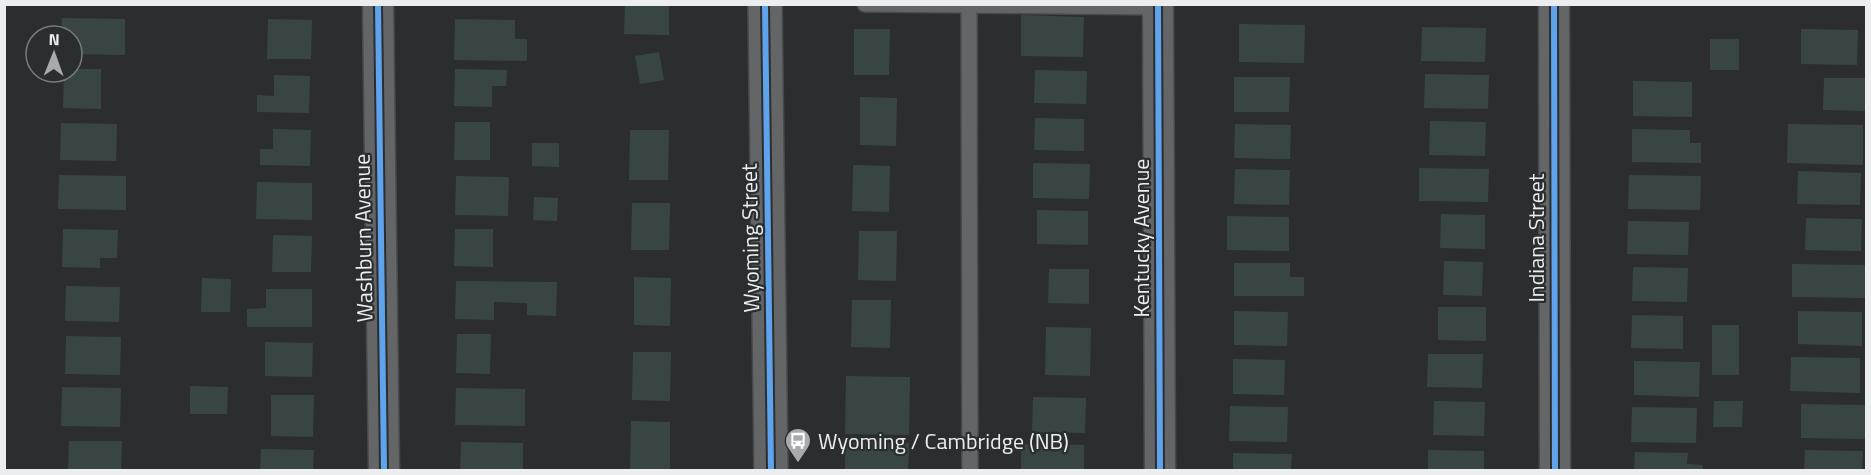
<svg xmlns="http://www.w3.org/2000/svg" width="1871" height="475" font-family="'Titillium Web',sans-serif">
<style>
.building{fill:#394545}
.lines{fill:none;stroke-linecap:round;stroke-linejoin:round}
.service-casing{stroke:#48494a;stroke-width:18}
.minor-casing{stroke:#48494a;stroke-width:33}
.tertiary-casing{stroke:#48494a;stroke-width:36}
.service{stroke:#646566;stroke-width:15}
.minor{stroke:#646566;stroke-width:30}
.tertiary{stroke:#646566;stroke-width:33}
.cycleway-casing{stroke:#2b2e2f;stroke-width:10}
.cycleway{stroke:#60a3ed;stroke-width:6}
.labels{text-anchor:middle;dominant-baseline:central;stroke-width:4.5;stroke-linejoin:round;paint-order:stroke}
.street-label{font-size:22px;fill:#ebedee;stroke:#2b2e2f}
.poi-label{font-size:22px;fill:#ebedee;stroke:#2b2e2f;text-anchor:start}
</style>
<rect width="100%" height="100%" fill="#2c2d2e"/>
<!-- building -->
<path class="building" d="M625 4H669V35L624 34Z
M1021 15 1084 17 1083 57 1021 56Z
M62 18 125 19V55L72 54V36H61Z
M268 19 312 20 311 59H267Z
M455 19 515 20V39H527V61L454 60Z
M1239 24 1305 25 1304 63 1239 62Z
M1422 27 1486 28 1485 62 1421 61Z
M854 29H890L889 75H854Z
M1801 29 1858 30 1857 65 1801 64Z
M1710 39H1739V70H1710Z
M659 52 664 80 640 84 635 56Z
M72 69H101V109L63 108 64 72H72Z
M455 69 507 70 506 86H492V107L454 106Z
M1035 70 1087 71 1086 104 1034 103Z
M1425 74 1489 75 1488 109 1424 108Z
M274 75 310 76 309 113 257 112V95L274 96Z
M1234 77H1290L1289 112H1234Z
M1824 78H1866V111L1823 110Z
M1633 81 1692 82V117L1633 116Z
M860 97 897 98 896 146 860 145Z
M1035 118 1084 119V151L1034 150Z
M1430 121 1486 122 1485 156 1429 155Z
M455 122H490V160H454Z
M61 123 117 124 116 161 60 160Z
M1235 124 1291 125 1290 159 1234 158Z
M1788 124 1863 125V165L1787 163Z
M273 129 311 130 310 166 260 165V149H273Z
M1632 129 1690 130V143H1701V163L1632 162Z
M630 130H669L668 180H629Z
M532 143H559V167L532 166Z
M1033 163 1090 164 1089 199 1033 198Z
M853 165 890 166 889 212 852 211Z
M1419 168 1489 169 1488 202 1419 201Z
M1235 169 1290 170 1289 205 1234 204Z
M1798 171 1861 173 1860 205 1797 204Z
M59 175 126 176V210L58 209Z
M1629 175 1701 176 1700 210 1628 209Z
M456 176 509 177 508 216 455 215Z
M257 182 312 183V220L256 219Z
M534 197 558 198 557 221 533 220Z
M632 203H670L669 250H631Z
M1037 210 1088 211V245L1037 244Z
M1441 214 1485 215V249L1440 248Z
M1227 216 1289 217V251L1227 250Z
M1806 218 1862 219 1861 251 1805 250Z
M1628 221 1689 222 1688 255 1627 254Z
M63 229 118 230 117 258H100V268L62 267Z
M455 229H493V267L454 266Z
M859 231H897L896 281 858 280Z
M273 235 312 236 311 272H272Z
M1444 261 1483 262 1482 296 1443 295Z
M1234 263H1290V277H1304V296H1234Z
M1792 264 1866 265 1865 298 1792 297Z
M1633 267 1688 268 1687 302 1632 301Z
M1049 269H1089V304L1048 303Z
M634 277 671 278 670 326 634 325Z
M202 278 231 279 230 312H201Z
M456 281 557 282 556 316 527 315V303L494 302V320L455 319Z
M66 286 120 287 119 322 65 321Z
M266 289H312V327H247V309L266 308Z
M852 300H891L890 348 851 347Z
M1438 307H1486V341L1438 340Z
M1234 311 1288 312 1287 346 1234 345Z
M1798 311 1862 312V346L1798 344Z
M1632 315 1683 316V349L1631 348Z
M1712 325H1739V375H1712Z
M1046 327 1091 328 1090 376 1045 375Z
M457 334H491L490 374 456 373Z
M66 336 121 337 120 375 65 374Z
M265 342 313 343 312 377 265 376Z
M633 352H671L670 401 632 400Z
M1428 354H1483L1482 388 1427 387Z
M1791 357 1860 358V393L1790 391Z
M1233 359 1285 360 1284 395 1233 394Z
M1634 361 1700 362 1699 397 1634 395Z
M846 376 910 377 909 435 845 434Z
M190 386 228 387 227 414H190Z
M62 387 121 388 120 427 61 426Z
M456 388 525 389V426L455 425Z
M271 395H314L313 437 271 436Z
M1033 397 1086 398 1085 433 1032 432Z
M1434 401 1485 402 1484 436 1433 435Z
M1714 401H1743L1742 427H1713Z
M1801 404 1865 405V439L1801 438Z
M1230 406 1288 407 1287 442 1229 441Z
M1632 407 1697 408 1696 443 1631 442Z
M631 421 670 422V470H630Z
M69 441H122L121 470H68Z
M461 442 523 443V470H460Z
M845 442 909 443 908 470H845Z
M1021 444 1084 445V470H1021Z
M261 449 314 450 313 470H260Z
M1428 450 1484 451V470H1428Z
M1805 450 1863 451 1862 470H1804Z
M1635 452 1688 453 1687 464 1703 465V470H1634Z
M1233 453 1292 454 1291 470H1233Z"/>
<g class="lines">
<defs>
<path id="service" d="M865 4 1158 7
M969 5 970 470"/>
<path id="minor" d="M378 4 384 470
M1158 4 1160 470
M1554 4 1555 470"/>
<path id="tertiary" d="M765 4 771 470"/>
</defs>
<!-- service casing -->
<use href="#service" class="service-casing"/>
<!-- minor casing -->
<use href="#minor" class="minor-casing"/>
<!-- tertiary casing -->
<use href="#tertiary" class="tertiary-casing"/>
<!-- service -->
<use href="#service" class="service"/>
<!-- minor -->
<use href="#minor" class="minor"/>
<!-- tertiary -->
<use href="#tertiary" class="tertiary"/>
<defs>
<path id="cycleway" d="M378 4 384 470
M765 4 771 470
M1158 4 1160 470
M1554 4 1555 470"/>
</defs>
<!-- cycleway casing -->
<use href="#cycleway" class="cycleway-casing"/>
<!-- cycleway -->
<use href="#cycleway" class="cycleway"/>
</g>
<!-- icons -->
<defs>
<symbol id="bus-pin" viewBox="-11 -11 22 30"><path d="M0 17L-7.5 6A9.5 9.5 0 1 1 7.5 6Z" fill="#a8aaab" stroke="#2b2e2f"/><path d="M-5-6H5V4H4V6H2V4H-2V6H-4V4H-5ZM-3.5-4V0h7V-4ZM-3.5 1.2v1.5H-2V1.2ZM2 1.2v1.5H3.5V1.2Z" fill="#fff"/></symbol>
</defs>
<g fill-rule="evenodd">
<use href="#bus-pin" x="783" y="426" width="30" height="40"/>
</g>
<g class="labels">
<!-- street labels -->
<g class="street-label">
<text transform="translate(363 238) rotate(-91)">Washburn Avenue</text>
<text transform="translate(750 238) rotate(-91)">Wyoming Street</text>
<text transform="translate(1141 238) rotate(-90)">Kentucky Avenue</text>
<text transform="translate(1536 238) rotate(-90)">Indiana Street</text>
</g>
<!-- poi labels -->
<g class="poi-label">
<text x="818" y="441">Wyoming / Cambridge (NB)</text>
</g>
</g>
<!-- border -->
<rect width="1871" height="475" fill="none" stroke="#ebedee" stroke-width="12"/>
<!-- north arrow -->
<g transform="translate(54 54) rotate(1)"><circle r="28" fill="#2b2e2f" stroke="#787a7b" stroke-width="1.5"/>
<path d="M0-4.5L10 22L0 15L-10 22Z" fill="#a8aaab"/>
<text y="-9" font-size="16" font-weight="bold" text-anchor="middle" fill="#ebedee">N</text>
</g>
</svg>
